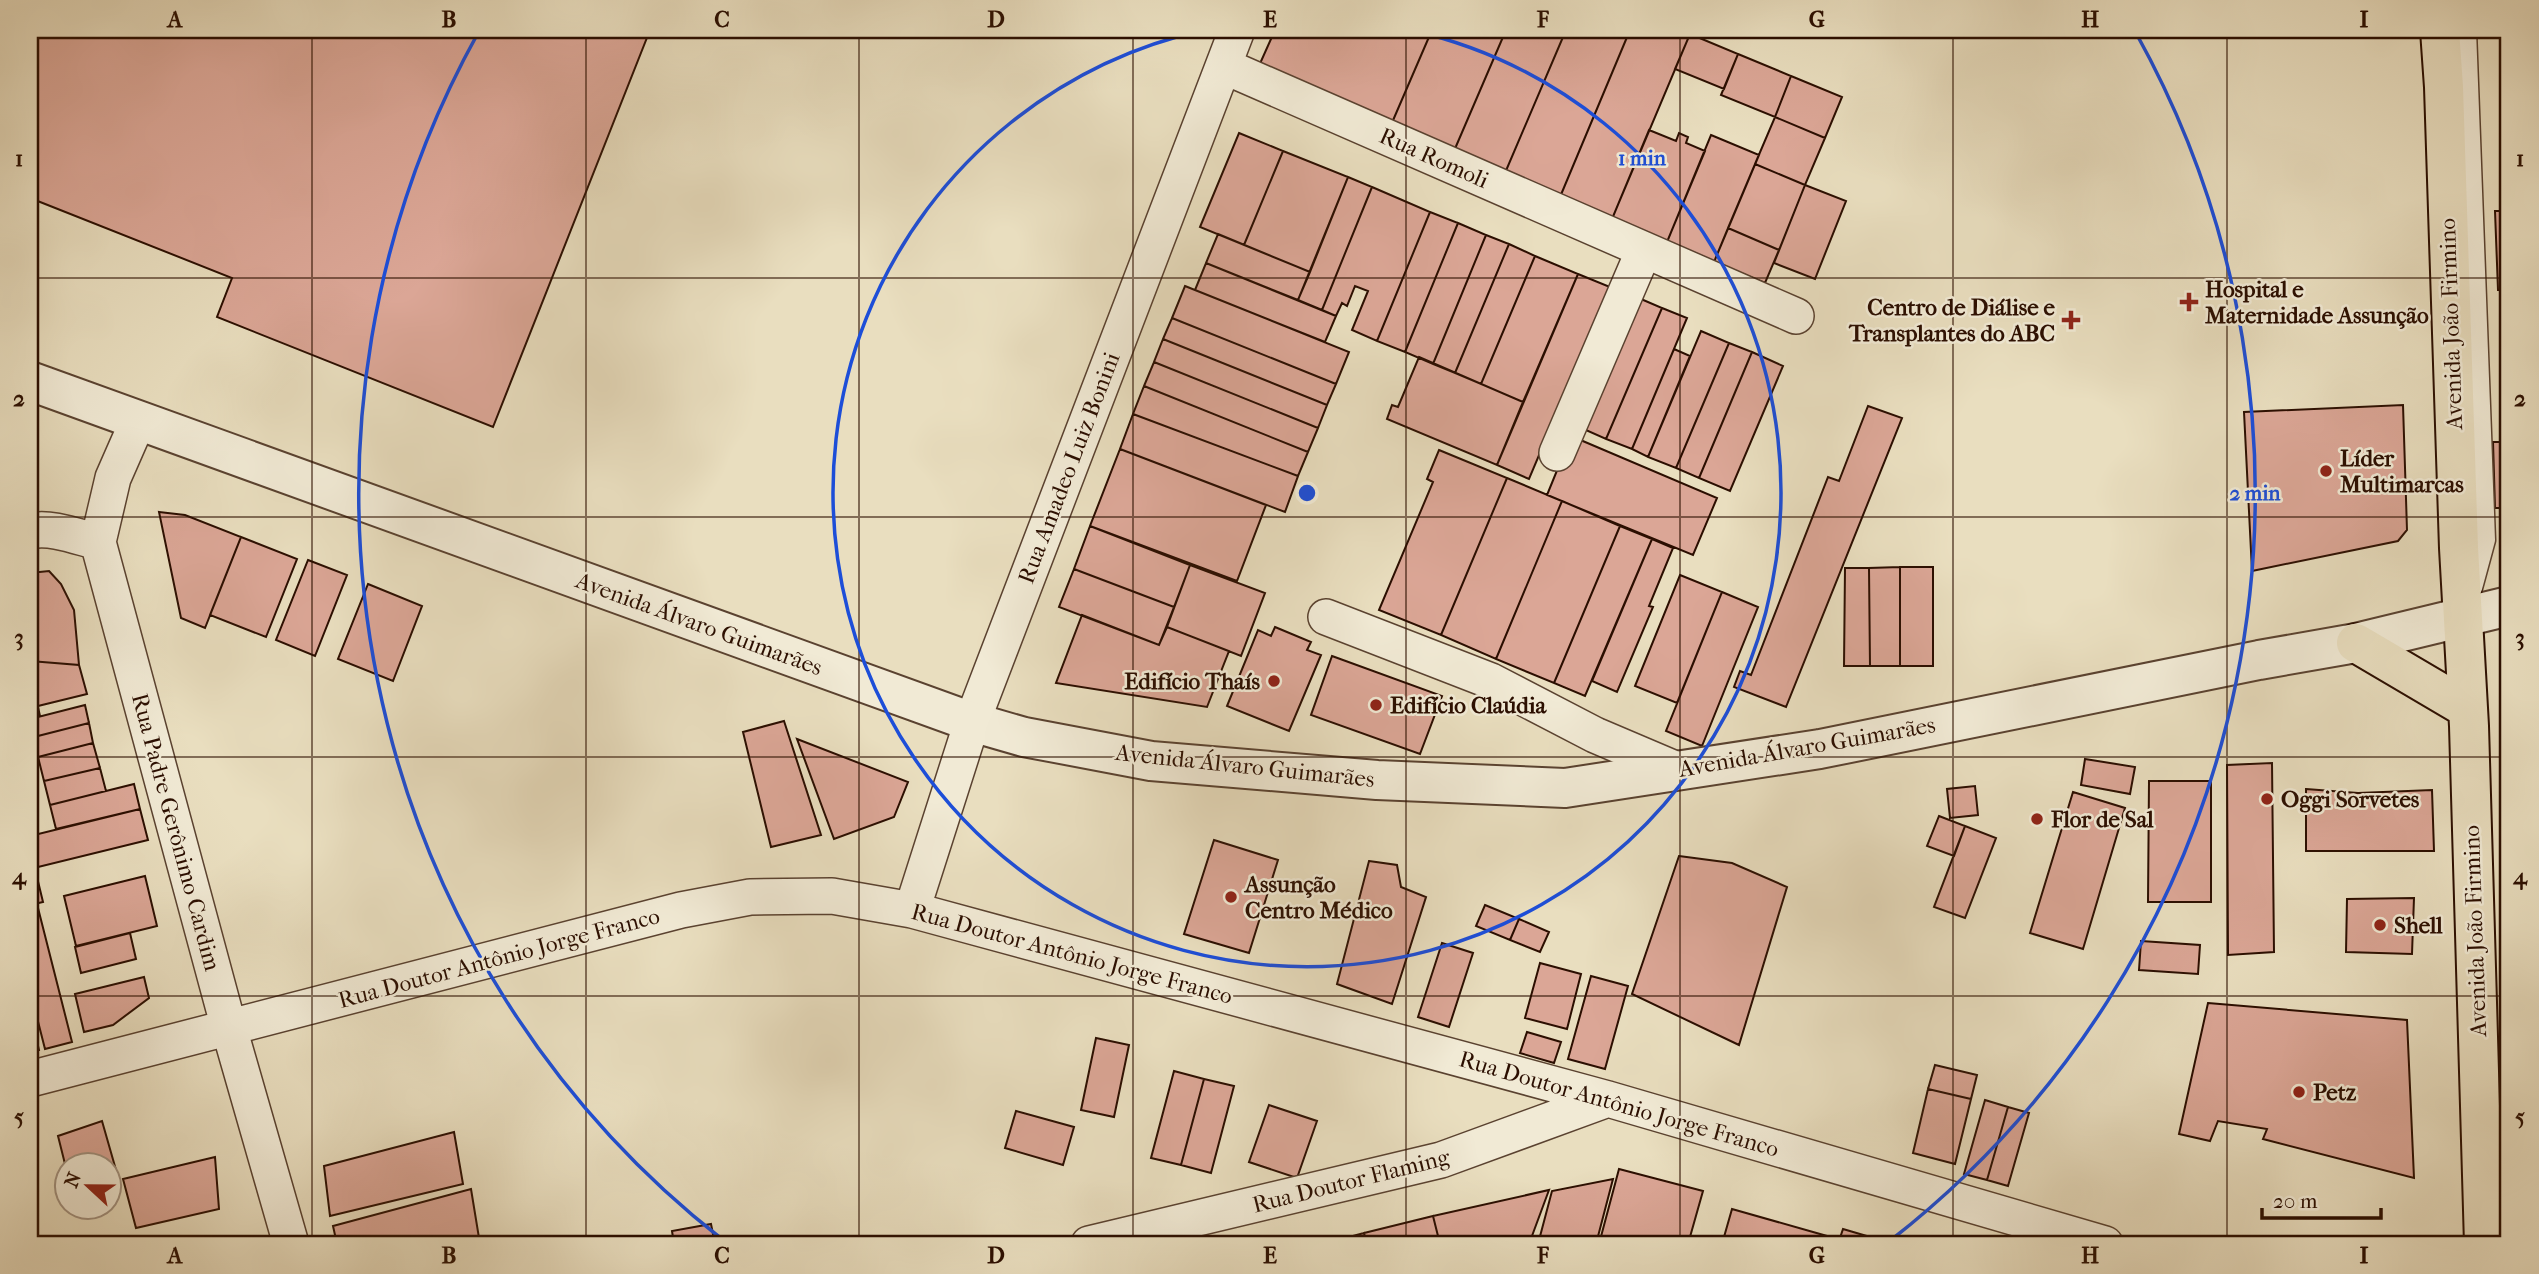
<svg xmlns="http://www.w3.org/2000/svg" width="2539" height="1274" font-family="'IM FELL French Canon',serif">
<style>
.building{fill:#dba696;stroke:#2b0e00;stroke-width:2}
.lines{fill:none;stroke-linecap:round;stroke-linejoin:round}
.service-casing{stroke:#5a4230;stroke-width:21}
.minor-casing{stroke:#5a4230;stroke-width:38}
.tertiary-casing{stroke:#5a4230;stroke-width:42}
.primary-casing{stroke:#2b0e00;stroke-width:42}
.service{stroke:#f1ead5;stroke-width:18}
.minor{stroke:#f1ead5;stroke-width:35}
.tertiary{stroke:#f1ead5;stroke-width:38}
.primary{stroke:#e9debf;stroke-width:38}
.grid{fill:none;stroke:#2b0e00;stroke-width:2;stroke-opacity:0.55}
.ring{fill:none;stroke:#1d4ed8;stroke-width:3.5}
.poi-dot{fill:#8f2418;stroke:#f1ead5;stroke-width:2.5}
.labels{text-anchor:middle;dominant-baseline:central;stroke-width:5;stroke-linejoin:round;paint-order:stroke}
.street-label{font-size:23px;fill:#2b0e00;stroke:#f1ead5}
.poi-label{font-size:23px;font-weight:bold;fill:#2b0e00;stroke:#f1ead5;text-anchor:start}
.centre{fill:#1d4ed8;stroke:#f1ead5;stroke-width:3.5}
.ring-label{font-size:21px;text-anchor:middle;font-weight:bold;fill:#1d4ed8;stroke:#f1ead5;stroke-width:5;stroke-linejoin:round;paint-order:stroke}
.neatline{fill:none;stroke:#2b0e00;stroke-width:2.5}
.grid-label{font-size:23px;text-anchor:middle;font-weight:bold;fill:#2b0e00}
</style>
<rect width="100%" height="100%" fill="#e9debf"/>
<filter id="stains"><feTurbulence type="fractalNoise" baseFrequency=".00286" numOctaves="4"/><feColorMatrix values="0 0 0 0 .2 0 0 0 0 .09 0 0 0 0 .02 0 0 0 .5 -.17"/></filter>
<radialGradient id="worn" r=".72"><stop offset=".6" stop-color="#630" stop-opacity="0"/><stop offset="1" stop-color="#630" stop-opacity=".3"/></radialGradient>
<!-- building -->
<path class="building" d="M30 30H650L493 427 217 317 232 278 30 198Z
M1275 30H1432L1391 125 1258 68Z
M1432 30H1506L1454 151 1391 125Z
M1506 30H1566L1505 173 1454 151Z
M1566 30H1630L1560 197 1505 173Z
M1630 30H1682L1690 34 1612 219 1560 197Z
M1690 34 1738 54 1724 89 1675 69Z
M1738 54 1791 76 1775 117 1721 95Z
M1791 76 1842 97 1825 138 1775 117Z
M1775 117 1825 138 1805 185 1755 164Z
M1649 130 1676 141 1679 133 1688 137 1686 143 1705 151 1667 242 1612 219Z
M1239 133 1283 151 1244 245 1200 227Z
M1711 135 1759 155 1714 262 1667 242Z
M1283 151 1348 177 1310 272 1244 245Z
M1755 164 1805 185 1779 250 1728 228Z
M1348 177 1372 187 1322 310 1298 300Z
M1805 185 1846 201 1815 279 1774 263Z
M1372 187 1430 212 1377 341 1352 330 1368 291 1355 286 1347 306 1342 303 1336 316 1322 310Z
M2495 211H2506L2509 290H2498Z
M1430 212 1458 223 1405 352 1377 341Z
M1458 223 1486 235 1433 364 1405 352Z
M1728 228 1779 250 1765 283 1714 262Z
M1218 234 1310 272 1298 300 1206 263Z
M1486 235 1509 244 1455 373 1433 364Z
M1509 244 1535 256 1481 384 1455 373Z
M1535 256 1578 274 1523 402 1481 384Z
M1206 263 1336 316 1325 342 1195 290Z
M1578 274 1610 287 1529 479 1497 465Z
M1185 286 1349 352 1336 384 1172 318Z
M1634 296 1662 308 1606 439 1579 427Z
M1662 308 1687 318 1632 449 1606 439Z
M1172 318 1336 384 1327 405 1163 339Z
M1701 331 1729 343 1676 468 1648 457Z
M1163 339 1327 405 1318 428 1154 362Z
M1729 343 1752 352 1699 478 1676 468Z
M1674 349 1690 356 1648 457 1632 449Z
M1752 352 1783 366 1730 491 1699 478Z
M1419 357 1523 402 1497 465 1387 419 1392 405 1398 407Z
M1154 362 1318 428 1308 452 1144 386Z
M1144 386 1308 452 1298 476 1133 414Z
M2403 405 2407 530 2398 541 2252 571 2244 412Z
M1868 406 1902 418 1786 707 1734 687 1740 671 1751 675 1828 477 1839 481Z
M1133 414 1298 476 1285 512 1120 449Z
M1571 436 1717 498 1693 555 1547 495Z
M2493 442H2503L2505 508H2495Z
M1120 449 1266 505 1237 581 1090 526Z
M1439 450 1507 478 1441 635 1379 610 1433 482 1427 479Z
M1507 478 1562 501 1496 659 1441 635Z
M1562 501 1620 526 1554 683 1496 659Z
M159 512 185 515 241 537 205 628 181 618Z
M1090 526 1190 565 1174 607 1074 569Z
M1620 526 1652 539 1585 696 1554 683Z
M241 537 297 559 266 637 210 615Z
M1652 539 1673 548 1649 606 1653 607 1617 692 1592 681Z
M308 560 347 575 315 656 276 640Z
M1190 565 1265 593 1241 656 1167 627Z
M1900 567V666H1870L1869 568Z
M1900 567H1933V666H1900Z
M1845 568H1869L1870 666H1844Z
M1074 569 1174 607 1159 645 1059 607Z
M49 571 61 584 74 610 79 665 30 661 33 682 30 683V573Z
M1680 575 1722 592 1677 703 1635 686Z
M368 584 422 606 393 681 338 659Z
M1722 592 1758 607 1702 746 1666 731Z
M1082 615 1159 645 1167 627 1229 651 1207 707 1056 683Z
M1275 627 1311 642 1307 650 1321 655 1289 731 1227 706 1258 630 1271 636Z
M1332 656 1442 696 1420 754 1311 715Z
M30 661 79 665 87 694 38 706Z
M33 685 40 716 30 719V686Z
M85 705 89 723 30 738V719Z
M784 721 821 835 771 847 743 732Z
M89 723 93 743 38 757 34 737Z
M797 739 908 782 894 817 834 839Z
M93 743 100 768 44 781 38 757Z
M2085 759 2135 767 2130 794 2081 785Z
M2272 763 2274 952 2228 955 2227 765Z
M100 768 106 791 50 805 44 781Z
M2149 781H2211V902H2148Z
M134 784 140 809 56 829 50 805Z
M1975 786 1978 815 1950 818 1947 789Z
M2306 789 2358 793 2432 790 2434 851H2306Z
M2073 792 2125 808 2083 949 2030 933Z
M140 809 148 840 30 869V836Z
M1939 816 1965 826 1954 856 1927 846Z
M1965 826 1996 838 1965 918 1934 907Z
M1214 840 1278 860 1249 953 1184 934Z
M1679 856 1732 863 1787 887 1739 1045 1632 994Z
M1369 861 1397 865 1401 887 1426 897 1392 1004 1337 984Z
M36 873 43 902 30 905V875Z
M145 876 157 926 76 946 64 896Z
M2414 898 2412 954 2346 952 2347 899Z
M1485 905 1519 919 1510 940 1476 926Z
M38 908 72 1042 45 1049 30 990V910Z
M1519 919 1549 932 1540 952 1510 940Z
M130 933 136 959 81 973 75 947Z
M2141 941 2200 945 2198 974 2139 970Z
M1442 943 1473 953 1449 1027 1418 1017Z
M1540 963 1581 974 1567 1029 1525 1018Z
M1591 976 1628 986 1605 1069 1568 1059Z
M144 977 149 998 113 1025 84 1032 75 994Z
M2208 1003 2407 1020 2414 1178 2263 1139 2267 1129 2218 1121 2210 1141 2179 1134Z
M30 1011 39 1050 30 1053Z
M1527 1032 1561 1042 1554 1063 1520 1053Z
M1096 1038 1129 1045 1114 1117 1081 1110Z
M1935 1065 1977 1075 1971 1099 1928 1089Z
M1174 1071 1204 1079 1181 1165 1151 1158Z
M1204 1079 1234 1086 1211 1173 1181 1165Z
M1928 1089 1971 1099 1955 1164 1913 1153Z
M1985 1100 2008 1107 1987 1180 1964 1174Z
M1269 1105 1317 1121 1297 1178 1249 1162Z
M2008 1107 2029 1113 2008 1186 1987 1180Z
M1016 1111 1074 1127 1063 1165 1005 1148Z
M102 1121 116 1170 108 1172V1166H66V1168L58 1136Z
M454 1132 463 1184 330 1216 324 1166Z
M215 1157 219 1209 136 1228 123 1179Z
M1619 1169 1703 1191 1688 1244H1599Z
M1613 1179 1596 1244H1538L1552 1191Z
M471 1189 480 1244H337L333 1226Z
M1549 1190 1529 1244H1440L1433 1216Z
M1732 1209 1827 1236 1824 1244H1722Z
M1433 1216 1440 1244H1367L1364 1233Z
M711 1224 715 1244H674L672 1231Z
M1843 1229 1894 1244H1838Z
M1364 1233 1367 1244H1323Z"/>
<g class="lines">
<defs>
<path id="service" d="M2467 30 2486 540 2473 588"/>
<path id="minor" d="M1224 66 1796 316
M138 421 113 478 98 542 229 1028 291 1244
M1557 453 1644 250
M30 531C51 526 78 537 98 542
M1326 617 1491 681 1595 735 1675 769
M912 910 972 722 1237 30
M30 1079 681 910 750 897 832 896 912 910 1608 1099 2105 1244
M1089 1244 1441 1160 1608 1099"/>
<path id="tertiary" d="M30 381 972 722 1024 737 1151 761 1377 780 1565 788 1820 749 2259 660 2356 643 2509 606"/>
<path id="primary" d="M2440 30 2444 87 2459 548 2469 726 2484 1244
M2356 643 2468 709"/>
</defs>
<!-- service casing -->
<use href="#service" class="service-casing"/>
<!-- minor casing -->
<use href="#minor" class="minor-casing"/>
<!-- tertiary casing -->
<use href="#tertiary" class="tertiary-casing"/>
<!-- primary casing -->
<use href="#primary" class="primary-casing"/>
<!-- service -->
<use href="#service" class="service"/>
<!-- minor -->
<use href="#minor" class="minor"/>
<!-- tertiary -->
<use href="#tertiary" class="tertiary"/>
<!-- primary -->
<use href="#primary" class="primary"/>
</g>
<!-- grid -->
<path class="grid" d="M312 30V1244M586 30V1244M859 30V1244M1133 30V1244M1406 30V1244M1680 30V1244M1953 30V1244M2227 30V1244M30 278H2509M30 517H2509M30 757H2509M30 996H2509"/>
<!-- distance rings -->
<g class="ring">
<path d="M1410 30A474 474 0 1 1 1204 30"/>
<path d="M723 1240A948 948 0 0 1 478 33M2136 33A948 948 0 0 1 1891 1240"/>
</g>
<!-- markers -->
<g class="poi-dot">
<path d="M2185.5 291.5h7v7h7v7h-7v7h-7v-7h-7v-7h7z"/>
<path d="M2067.5 309.5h7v7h7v7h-7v7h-7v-7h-7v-7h7z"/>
<circle cx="2326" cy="471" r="7"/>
<circle cx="1274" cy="681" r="7"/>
<circle cx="1376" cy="705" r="7"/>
<circle cx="2267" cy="799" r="7"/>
<circle cx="2037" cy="819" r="7"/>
<circle cx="1231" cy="897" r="7"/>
<circle cx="2380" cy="925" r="7"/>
<circle cx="2299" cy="1092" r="7"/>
</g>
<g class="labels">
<!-- street labels -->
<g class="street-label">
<text transform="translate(1434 158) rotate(24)">Rua Romoli</text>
<text transform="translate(2451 324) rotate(-92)">Avenida João Firmino</text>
<text transform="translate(1069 468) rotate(-69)">Rua Amadeo Luiz Bonini</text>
<text transform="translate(699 624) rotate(20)">Avenida Álvaro Guimarães</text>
<text transform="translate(1807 747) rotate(-10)">Avenida Álvaro Guimarães</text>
<text transform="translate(1245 766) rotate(6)">Avenida Álvaro Guimarães</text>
<text transform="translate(176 832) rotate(75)">Rua Padre Gerônimo Cardim</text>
<text transform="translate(2475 931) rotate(-92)">Avenida João Firmino</text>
<text transform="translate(1072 954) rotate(15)">Rua Doutor Antônio Jorge Franco</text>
<text transform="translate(499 958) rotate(-15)">Rua Doutor Antônio Jorge Franco</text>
<text transform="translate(1619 1104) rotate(16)">Rua Doutor Antônio Jorge Franco</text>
<text transform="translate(1351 1181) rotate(-14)">Rua Doutor Flaming</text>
</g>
<!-- poi labels -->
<g class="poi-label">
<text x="2205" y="289">Hospital e<tspan x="2205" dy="26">Maternidade Assunção</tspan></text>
<text x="2055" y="307" text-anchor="end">Centro de Diálise e<tspan x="2055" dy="26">Transplantes do ABC</tspan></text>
<text x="2340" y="458">Líder<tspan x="2340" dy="26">Multimarcas</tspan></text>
<text x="1260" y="681" text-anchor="end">Edifício Thaís</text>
<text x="1390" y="705">Edifício Claúdia</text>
<text x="2281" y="799">Oggi Sorvetes</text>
<text x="2051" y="819">Flor de Sal</text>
<text x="1245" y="884">Assunção<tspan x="1245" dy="26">Centro Médico</tspan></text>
<text x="2394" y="925">Shell</text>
<text x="2313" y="1092">Petz</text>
</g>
</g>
<circle cx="1307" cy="493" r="10" class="centre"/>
<g class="ring-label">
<text x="1642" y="165">1 min</text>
<text x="2255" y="500">2 min</text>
</g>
<!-- margin -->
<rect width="2539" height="1274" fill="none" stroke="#e9debf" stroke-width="77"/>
<!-- north arrow -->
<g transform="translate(88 1186) rotate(292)"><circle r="33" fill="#f1ead5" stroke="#a29280" stroke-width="2"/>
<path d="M0-5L12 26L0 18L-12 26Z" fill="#8f2418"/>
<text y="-10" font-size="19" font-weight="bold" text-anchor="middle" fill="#2b0e00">N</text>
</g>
<!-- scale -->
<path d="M2262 1208v10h119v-10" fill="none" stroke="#2b0e00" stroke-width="3.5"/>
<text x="2273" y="1208" font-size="21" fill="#2b0e00" stroke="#f1ead5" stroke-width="5" paint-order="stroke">20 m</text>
<rect x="38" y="38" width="2462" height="1198" class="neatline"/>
<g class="grid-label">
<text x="175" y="27">A</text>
<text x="449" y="27">B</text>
<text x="722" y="27">C</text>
<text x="996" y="27">D</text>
<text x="1270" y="27">E</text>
<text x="1543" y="27">F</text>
<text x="1817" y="27">G</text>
<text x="2090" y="27">H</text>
<text x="2364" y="27">I</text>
<text x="19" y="166">1</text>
<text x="2520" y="166">1</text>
<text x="19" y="406">2</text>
<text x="2520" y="406">2</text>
<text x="19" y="645">3</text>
<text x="2520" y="645">3</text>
<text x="19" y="884">4</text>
<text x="2520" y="884">4</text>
<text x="19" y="1124">5</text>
<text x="2520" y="1124">5</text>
<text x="175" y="1263">A</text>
<text x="449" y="1263">B</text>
<text x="722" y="1263">C</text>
<text x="996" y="1263">D</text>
<text x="1270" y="1263">E</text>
<text x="1543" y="1263">F</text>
<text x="1817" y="1263">G</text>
<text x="2090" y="1263">H</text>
<text x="2364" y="1263">I</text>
</g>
<rect width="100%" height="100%" filter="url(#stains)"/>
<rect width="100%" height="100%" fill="url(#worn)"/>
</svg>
